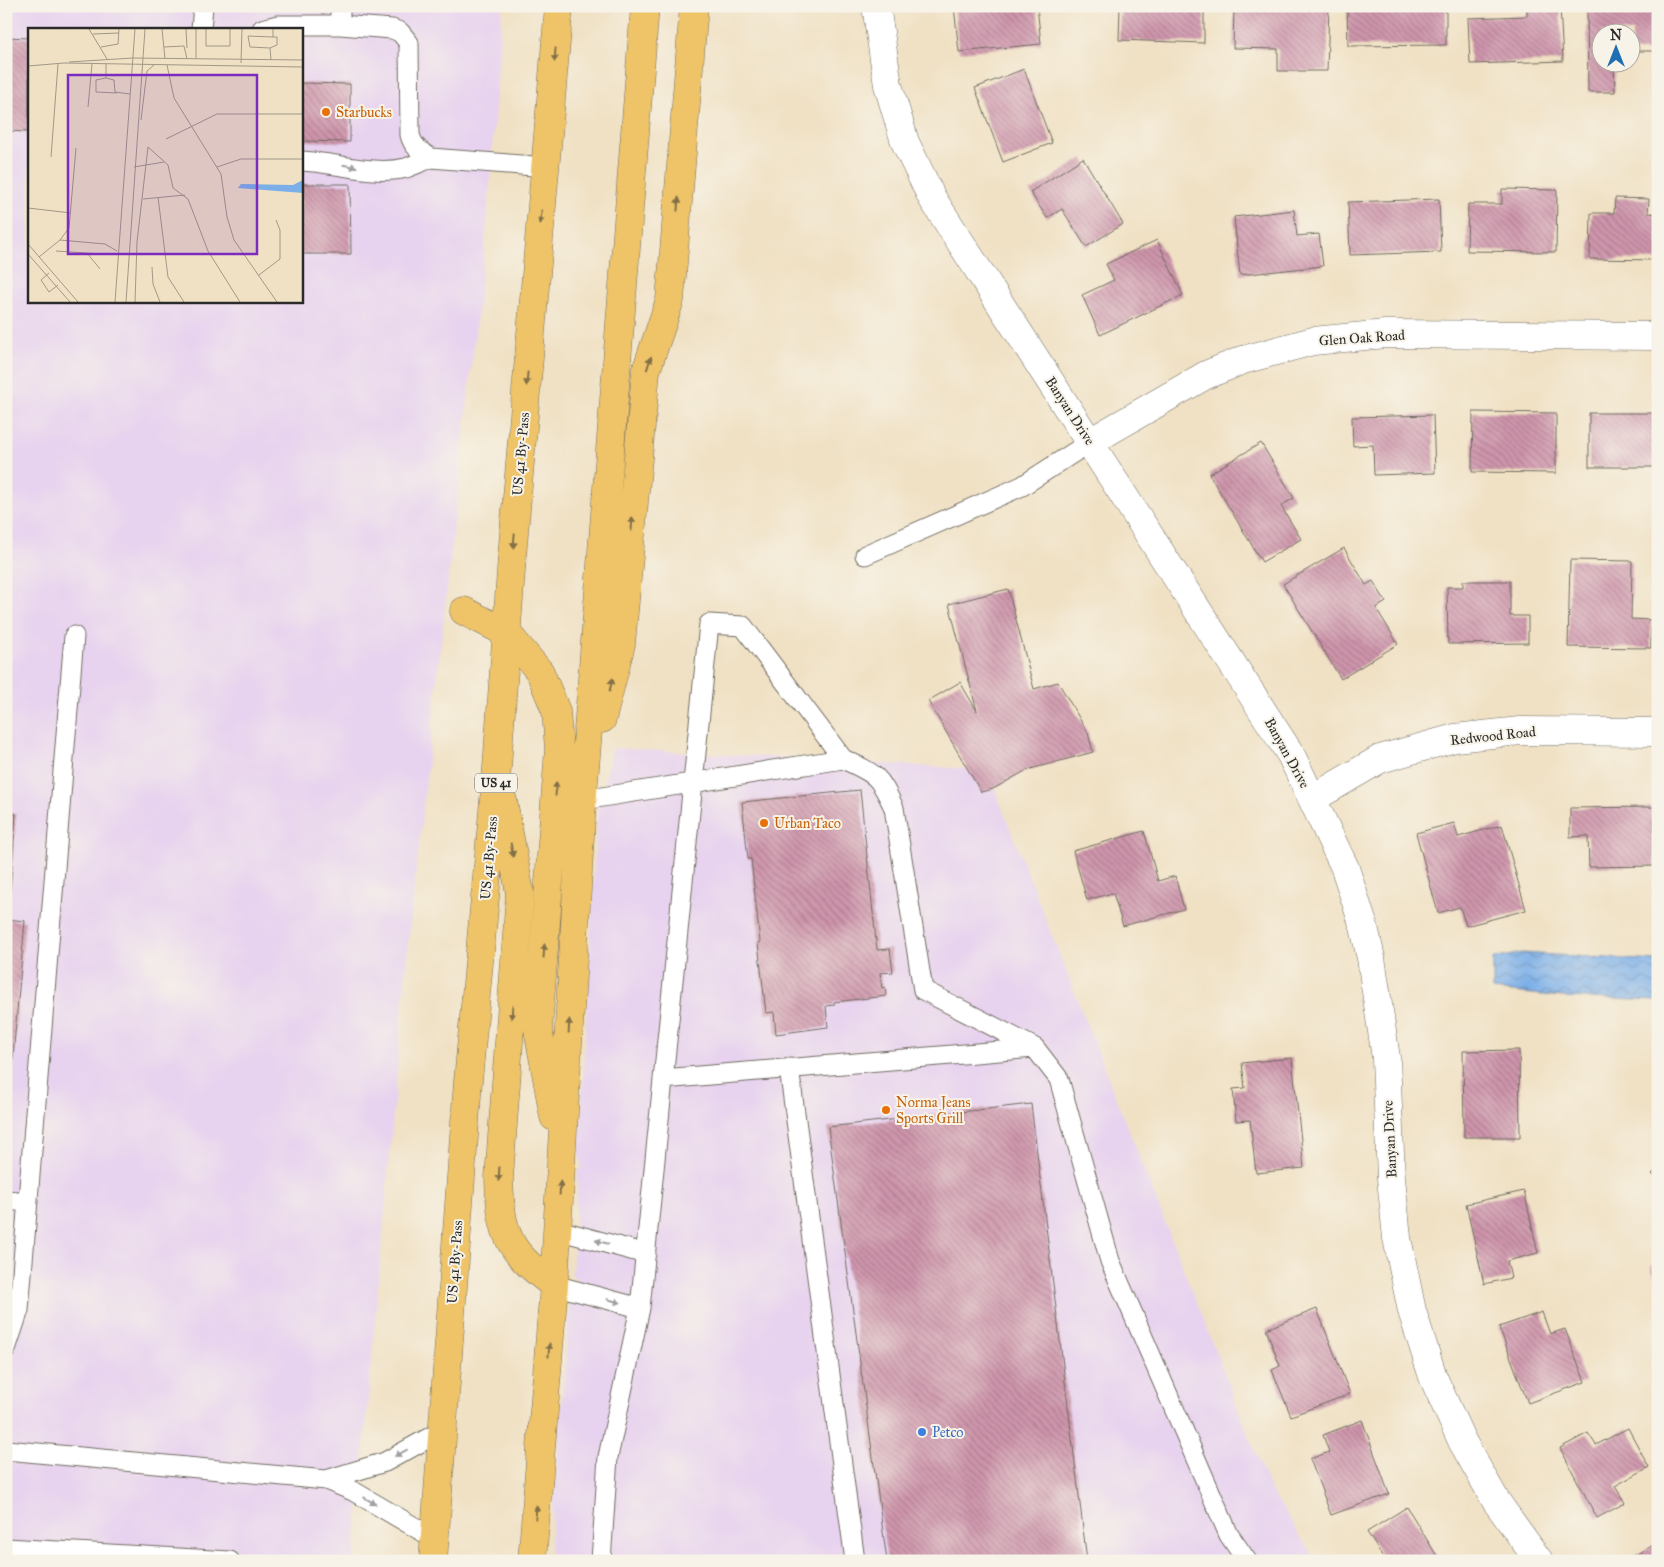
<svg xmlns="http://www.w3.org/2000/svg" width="1664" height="1567" font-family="'IM FELL Great Primer',serif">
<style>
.built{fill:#e7d2ef;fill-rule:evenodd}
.water{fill:url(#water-waves);stroke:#536d8a}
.building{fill:url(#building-back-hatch)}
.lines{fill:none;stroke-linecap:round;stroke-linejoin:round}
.service-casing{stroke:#706b61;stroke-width:21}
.minor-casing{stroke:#706b61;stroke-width:29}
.primary-casing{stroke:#706b61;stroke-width:29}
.service{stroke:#fff;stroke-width:19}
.minor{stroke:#fff;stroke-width:28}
.primary{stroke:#efc469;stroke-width:28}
.oneway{fill:#837047}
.oneway2{fill:#a0a0a0}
.food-dot{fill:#e8710a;stroke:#f7f3e8;stroke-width:2}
.shop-dot{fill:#3f7fe0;stroke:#f7f3e8;stroke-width:2}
.labels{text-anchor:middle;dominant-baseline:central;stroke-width:4;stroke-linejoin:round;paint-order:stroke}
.shield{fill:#f7f3e8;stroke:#686764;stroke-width:1}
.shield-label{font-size:12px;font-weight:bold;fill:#2b2b2b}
.food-label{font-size:14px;fill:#c56008;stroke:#f7f3e8;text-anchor:start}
.street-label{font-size:14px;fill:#2b2b2b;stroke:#f7f3e8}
.shop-label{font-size:14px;fill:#366cbe;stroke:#f7f3e8;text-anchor:start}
.inset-road{fill:none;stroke:#a19887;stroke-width:1}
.view{fill:#7b2cbf;fill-opacity:0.15;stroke:#7b2cbf;stroke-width:2.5}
.inset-edge{fill:none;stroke:#2b2b2b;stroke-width:2.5}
</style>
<defs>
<pattern id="water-waves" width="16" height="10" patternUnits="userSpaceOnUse" patternTransform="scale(1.25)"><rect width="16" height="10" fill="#7bafe8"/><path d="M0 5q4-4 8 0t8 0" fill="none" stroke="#658fbc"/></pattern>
<pattern id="building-back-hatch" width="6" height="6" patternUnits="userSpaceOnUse" patternTransform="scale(1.25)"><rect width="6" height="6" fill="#cf95ac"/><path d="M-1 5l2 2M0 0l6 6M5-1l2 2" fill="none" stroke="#a87a8c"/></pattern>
</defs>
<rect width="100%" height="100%" fill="#f7f3e8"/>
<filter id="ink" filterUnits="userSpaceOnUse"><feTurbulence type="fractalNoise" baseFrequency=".02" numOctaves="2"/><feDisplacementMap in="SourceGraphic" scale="10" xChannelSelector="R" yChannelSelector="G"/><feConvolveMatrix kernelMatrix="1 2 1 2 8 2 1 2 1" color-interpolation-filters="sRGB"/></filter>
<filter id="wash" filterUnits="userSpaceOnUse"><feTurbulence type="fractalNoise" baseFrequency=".0096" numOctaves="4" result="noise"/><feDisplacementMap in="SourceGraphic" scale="20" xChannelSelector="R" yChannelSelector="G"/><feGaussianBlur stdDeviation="1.12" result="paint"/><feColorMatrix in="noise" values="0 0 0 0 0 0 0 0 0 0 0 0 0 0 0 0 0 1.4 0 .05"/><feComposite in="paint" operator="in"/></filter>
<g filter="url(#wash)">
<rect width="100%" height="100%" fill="#f0e1c4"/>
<!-- built -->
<path class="built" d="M6 6H502L487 224 408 944 354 1561H6ZM29 29H301V301H29Z
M613 748 987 770 1269 1487 1316 1561H551L550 1545 571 1291 577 1279 572 1275 578 1170 582 1169 579 1153 597 821 599 804Z"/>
<!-- water -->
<path class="water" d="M1522 953 1658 961V1001L1563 997 1493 990V959Z"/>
<g id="blocks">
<!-- building -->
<path class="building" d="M954 6H1037L1041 44 959 52Z
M1120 6H1204V43L1119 40Z
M1234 6H1329L1327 71H1278V49L1233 48Z
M1347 6H1446V45L1348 46Z
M1527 6H1560L1563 61 1470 64 1468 18 1527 16Z
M1587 6H1658V51H1632V32H1602V62H1614L1615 92H1588Z
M6 37 29 38V132L6 131Z
M1024 69 1052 143 1003 162 975 88Z
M301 83 350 84V142L301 141Z
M1083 158 1123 224 1086 247 1062 209 1047 218 1030 192Z
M301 184H350L351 254H301Z
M1502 189 1557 190 1556 252 1467 251 1468 204H1502Z
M1615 198 1649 199 1648 213 1658 214V260L1590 259 1591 213H1614Z
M1439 199 1441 252 1350 255 1348 202Z
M1294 210 1297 236 1319 234 1323 266 1240 275 1234 217Z
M1157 240 1183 295 1100 335 1082 295 1114 280 1106 264Z
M1473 412 1556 413V473L1472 472Z
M1589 413H1658V467H1589Z
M1433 415 1435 473 1374 475 1373 445 1353 446 1352 417Z
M1261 443 1294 498 1281 506 1301 539 1262 562 1209 474Z
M1344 548 1366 585 1373 581 1386 602 1376 608 1398 644 1341 679 1283 584Z
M1570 560 1632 561 1631 619 1651 620V648L1568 647Z
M1463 581H1510V616H1528V643L1448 644 1447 587H1463Z
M1008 589 1034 689 1058 682 1088 733 1093 752 1027 770 993 789 981 792 928 701 960 682 977 711 949 604Z
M860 790 877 950 890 949 893 972 880 973 882 988 885 987 886 996 834 1002V1005L826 1006 828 1027 776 1034 774 1012 766 1013 758 943 760 942 751 859H748L742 802Z
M1654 807 1655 866 1589 867 1588 836 1570 837V808Z
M6 813 16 814 8 917H6Z
M1454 823 1458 837 1502 825 1526 910 1466 926 1460 907 1438 913 1416 833Z
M1144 831 1158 881 1175 876 1184 909 1123 926 1113 893 1087 900 1073 851Z
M6 919 25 921 12 1068 6 1067Z
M1519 1050 1520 1137H1464L1463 1051Z
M1292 1058 1304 1168 1256 1173 1250 1120 1236 1121 1233 1089 1245 1088 1242 1063Z
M1031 1104 1087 1561H887L828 1127Z
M1658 1168V1179L1652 1174Z
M1524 1191 1538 1253 1507 1261 1511 1278 1484 1284 1466 1204Z
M1658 1263V1284H1657L1651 1265Z
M1317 1309 1350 1394 1291 1416 1272 1370 1280 1366 1266 1329Z
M1542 1312 1550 1334 1565 1329 1585 1382 1528 1403 1499 1327Z
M1362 1420 1389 1494 1331 1515 1310 1459 1329 1452 1323 1435Z
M1628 1428 1649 1467 1615 1486 1625 1503 1597 1518 1560 1448 1588 1433 1596 1445Z
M1407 1507 1440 1561H1380L1384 1559 1367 1532Z
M1658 1542V1561H1637L1634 1556Z"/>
</g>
</g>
<g filter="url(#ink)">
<use href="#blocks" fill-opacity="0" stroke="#706b61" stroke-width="1"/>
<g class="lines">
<defs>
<path id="service" d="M340 6V25L392 29 400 32 409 43 410 135C413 147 421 152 431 158L546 167
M201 29 203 6
M262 29 278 25H340
M301 161C335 162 373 176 406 168 414 165 423 161 431 158
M865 555 1022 486 1090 442
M583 800 843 759
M789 1068 855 1561
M663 1079 1035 1048
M6 1200 28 1202
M558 1230 646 1254
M554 1285 640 1308
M6 1349 19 1310 74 636
M6 1450 326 1480 353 1491 435 1539
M326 1480 385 1462 443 1430
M6 1548 230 1561
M601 1561 608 1457 640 1308 709 624 743 626 843 759C876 774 879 775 894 808L923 990 1035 1048 1059 1079 1110 1261 1229 1535 1247 1561"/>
<path id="minor" d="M876 6 888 85 905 142 932 198 1291 755 1345 868 1364 927 1371 958 1386 1058 1391 1178 1397 1238 1412 1311 1433 1377 1462 1441 1496 1501 1539 1561
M1090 442 1206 375 1243 360 1313 341 1386 334 1658 336
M1312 799 1380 759 1455 738 1520 731 1658 732"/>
<path id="primary" d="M464 611 507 633 540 672 556 711 559 749 538 1029 554 1117
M602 719 621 644 646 371 670 300 694 6
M503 801 520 893 499 1178C501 1236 508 1251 554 1285
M433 1561 468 1081 497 768 512 556 559 6
M532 1561 554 1285 581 819 645 6"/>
</defs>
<!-- service casing -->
<use href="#service" class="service-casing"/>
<!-- minor casing -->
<use href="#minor" class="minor-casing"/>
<!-- primary casing -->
<use href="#primary" class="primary-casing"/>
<!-- service -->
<use href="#service" class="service"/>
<!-- minor -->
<use href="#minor" class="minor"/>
<!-- primary -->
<use href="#primary" class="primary"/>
</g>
<!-- one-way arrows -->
<defs><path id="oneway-solid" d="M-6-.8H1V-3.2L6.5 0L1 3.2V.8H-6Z" transform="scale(1.25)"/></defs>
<g class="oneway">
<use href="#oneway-solid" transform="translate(555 55) rotate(95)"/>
<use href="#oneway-solid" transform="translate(678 204) rotate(-85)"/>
<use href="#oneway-solid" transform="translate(541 217) rotate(95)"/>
<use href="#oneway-solid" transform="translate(649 363) rotate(-72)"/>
<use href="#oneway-solid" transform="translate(527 379) rotate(95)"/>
<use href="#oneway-solid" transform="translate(632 524) rotate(-85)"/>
<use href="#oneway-solid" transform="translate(514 541) rotate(95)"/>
<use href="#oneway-solid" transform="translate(611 685) rotate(-76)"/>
<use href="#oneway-solid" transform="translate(556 789) rotate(-86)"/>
<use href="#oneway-solid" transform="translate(512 850) rotate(79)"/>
<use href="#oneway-solid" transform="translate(544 951) rotate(-86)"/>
<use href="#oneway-solid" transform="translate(512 1012) rotate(94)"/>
<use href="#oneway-solid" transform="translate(569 1026) rotate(-87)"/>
<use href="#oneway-solid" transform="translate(499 1174) rotate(93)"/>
<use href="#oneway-solid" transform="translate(560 1188) rotate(-87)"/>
<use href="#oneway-solid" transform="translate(549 1350) rotate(-85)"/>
<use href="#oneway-solid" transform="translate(536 1512) rotate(-85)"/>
</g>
<g class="oneway2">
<use href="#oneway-solid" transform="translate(350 166) rotate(10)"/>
<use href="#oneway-solid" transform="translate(602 1242) rotate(-165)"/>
<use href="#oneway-solid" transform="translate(614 1301) rotate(15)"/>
<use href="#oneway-solid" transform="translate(401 1453) rotate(152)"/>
<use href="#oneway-solid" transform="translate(370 1501) rotate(31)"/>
</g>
</g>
<!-- markers -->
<g class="food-dot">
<circle cx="326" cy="112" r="5"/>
<circle cx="764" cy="823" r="5"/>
<circle cx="886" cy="1110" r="5"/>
</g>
<circle class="shop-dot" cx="922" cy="1432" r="5"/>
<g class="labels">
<!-- shield labels -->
<rect class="shield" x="475" y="773.5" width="42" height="19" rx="4"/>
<g class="shield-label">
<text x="496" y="783">US 41</text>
</g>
<!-- food labels -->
<g class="food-label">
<text x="336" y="112">Starbucks</text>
<text x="774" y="823">Urban Taco</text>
<text x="896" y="1102">Norma Jeans<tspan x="896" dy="16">Sports Grill</tspan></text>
</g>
<!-- street labels -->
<g class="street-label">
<text transform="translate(1362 338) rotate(-4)">Glen Oak Road</text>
<text transform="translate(1070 411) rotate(57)">Banyan Drive</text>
<text transform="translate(521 454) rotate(-85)">US 41 By-Pass</text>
<text transform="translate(1493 736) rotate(-6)">Redwood Road</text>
<text transform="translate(1287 753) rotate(61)">Banyan Drive</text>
<text transform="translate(489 858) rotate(-85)">US 41 By-Pass</text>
<text transform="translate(1390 1139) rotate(-93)">Banyan Drive</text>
<text transform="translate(455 1262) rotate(-86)">US 41 By-Pass</text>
</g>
<!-- shop labels -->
<g class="shop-label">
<text x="932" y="1432">Petco</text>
</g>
</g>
<!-- overview -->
<g transform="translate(28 28)">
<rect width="275" height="275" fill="#f0e1c4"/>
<path d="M275 152V165L210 160 213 156 265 157Z" fill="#7bafe8"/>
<path class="inset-road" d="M61 1 79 31M134 1 137 31M158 1 159 20M168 1V31M178 1V18H202V1M65 6 91 5M73 19 90 16 91 1M136 19 156 18 159 31M242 20 249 17V9H245M243 32 242 20 222 19 220 8 245 9V1M41 34 105 30 275 32M213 35 214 1M78 36V50L86 52 87 64 102 66M139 37 146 70 193 146 199 189 206 212 249 274M0 38 36 35 275 39M78 50 68 52V64L89 65M60 79 64 36M113 92 119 43 126 37M138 111 189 86H275M23 129 30 36M106 139 136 134M189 139 213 131H275M130 169 140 249 156 274M115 171 157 167M0 180 43 185M32 212 77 216 89 223M0 216 50 274M28 223 73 226M59 225 72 241M0 226 42 274M11 229 32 212 41 200 48 120M124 239 125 256 132 274M21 245 13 252 21 264 30 257M231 247 252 231V202L248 192M87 274 107 1M98 274 117 1M107 274 109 214 120 119 140 137 145 160 160 171 180 223 212 274"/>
<path class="view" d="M40 47H229V226H40Z"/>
<rect width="275" height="275" class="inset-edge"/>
</g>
<!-- margin -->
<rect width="1664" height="1567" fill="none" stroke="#f7f3e8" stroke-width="25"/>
<!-- north arrow -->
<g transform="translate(1616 48)"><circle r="24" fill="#f7f3e8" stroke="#a5a39c"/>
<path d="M0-4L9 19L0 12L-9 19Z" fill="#1f6fb2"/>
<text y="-8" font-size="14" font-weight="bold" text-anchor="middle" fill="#2b2b2b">N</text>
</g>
</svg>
